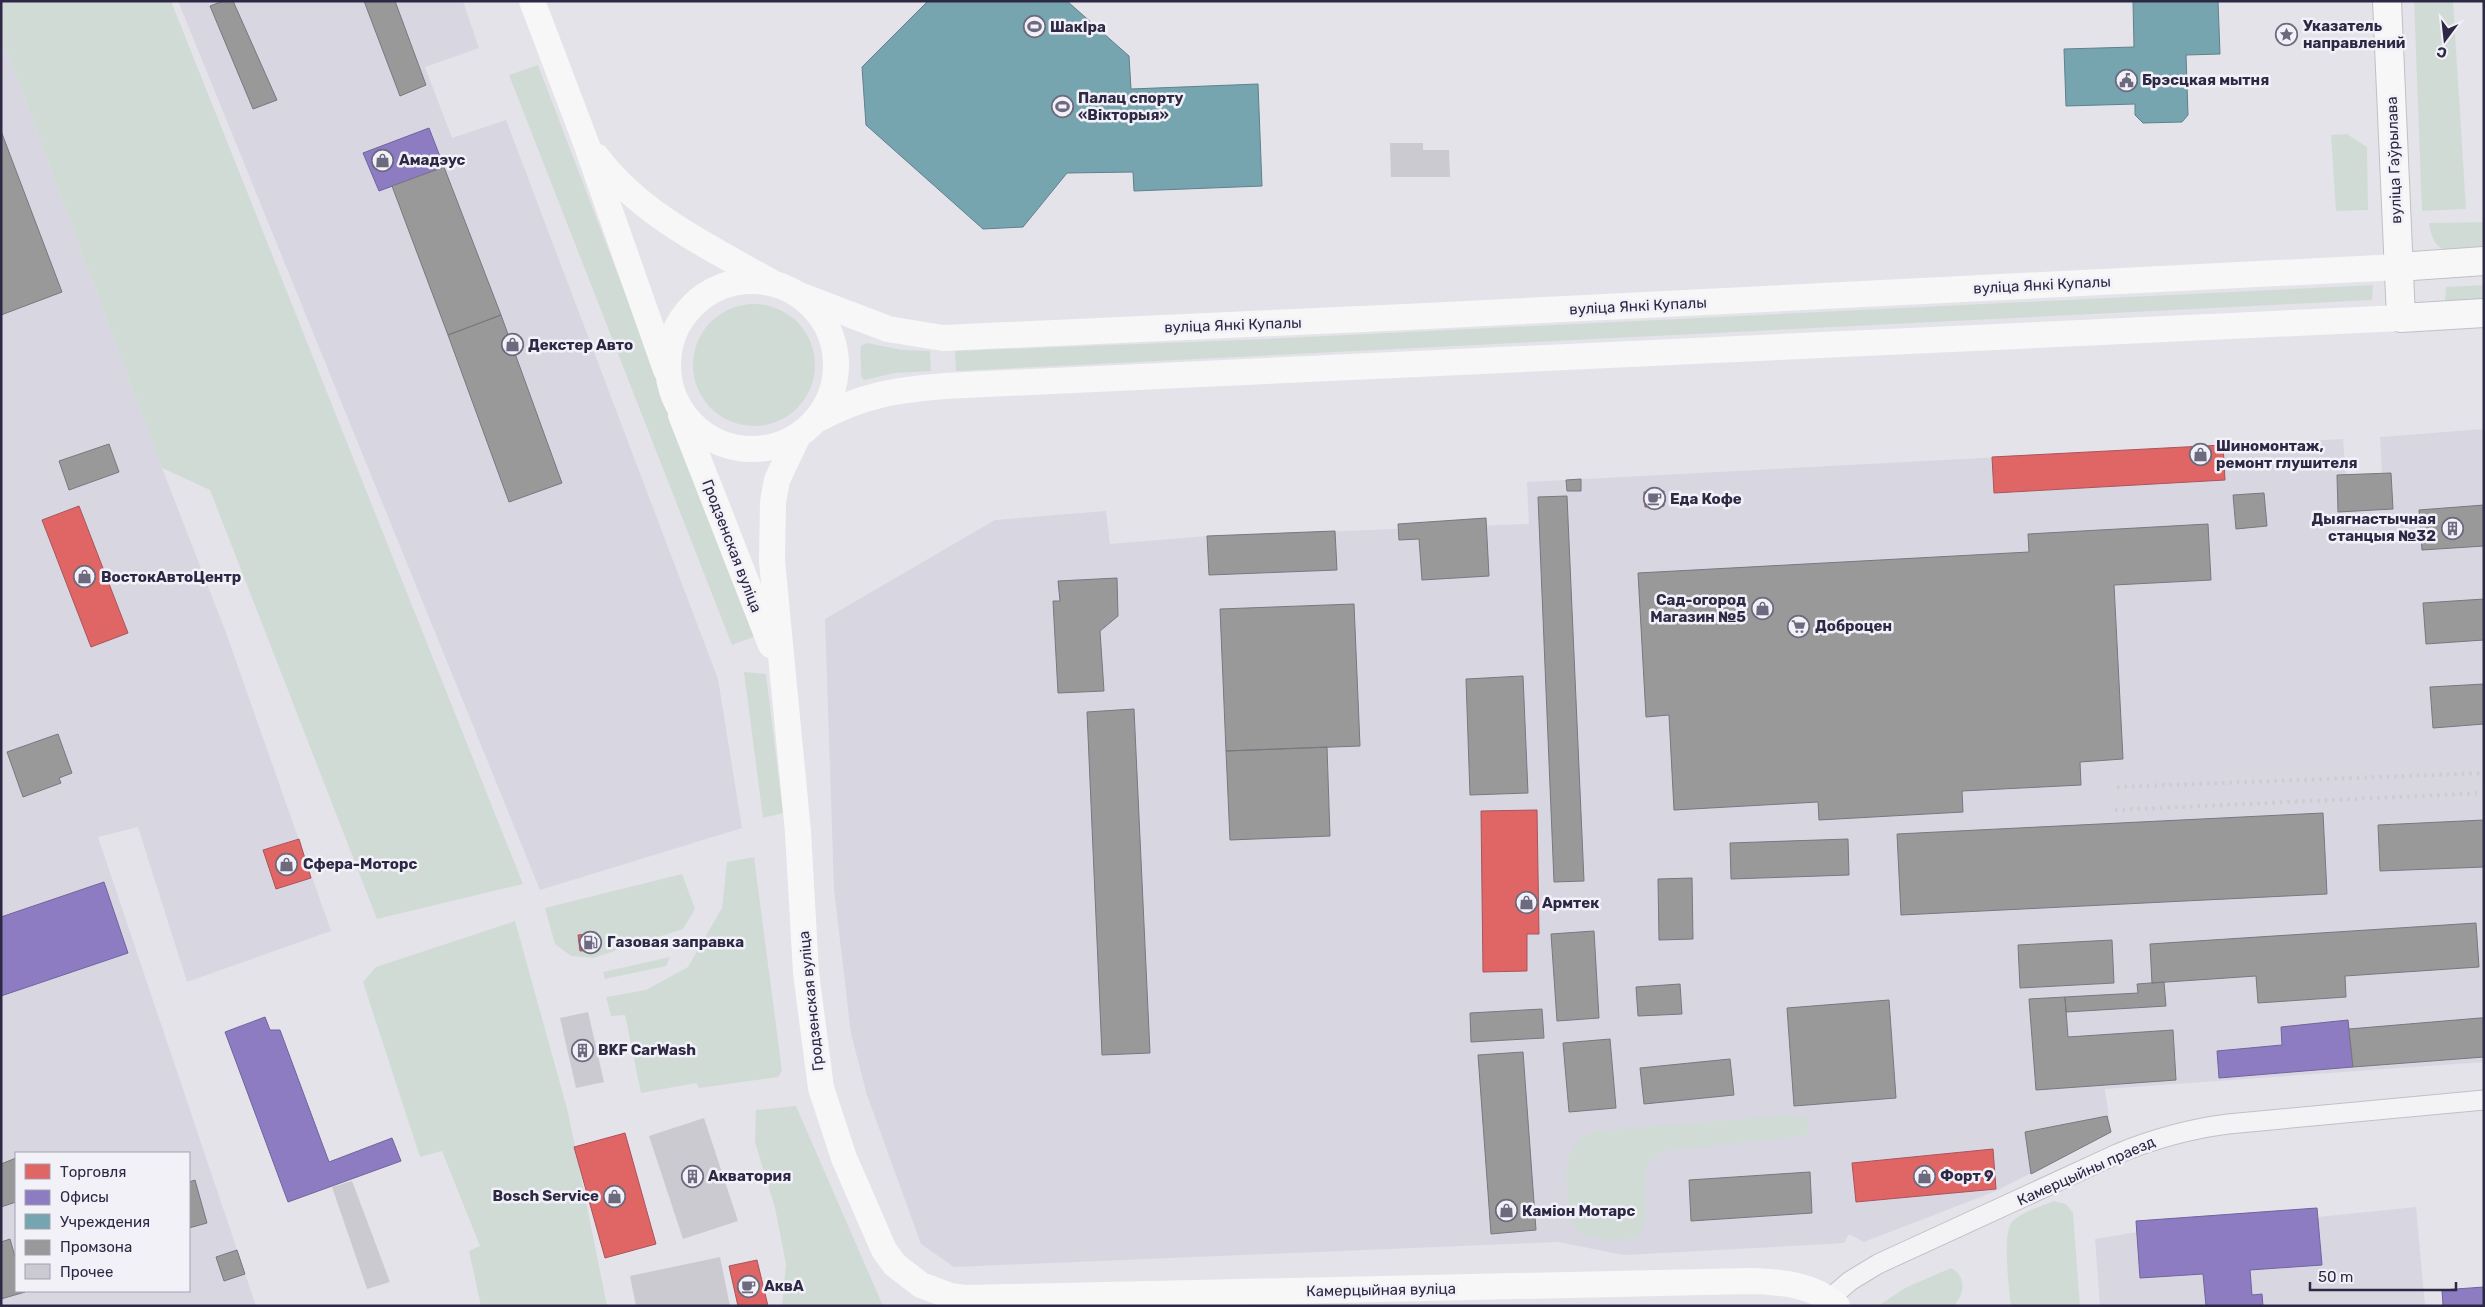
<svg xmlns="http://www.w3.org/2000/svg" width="2485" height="1307" font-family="Rubik,sans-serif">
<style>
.built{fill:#d8d6e1;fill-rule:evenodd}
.green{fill:#d1dbd6}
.shops{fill:#e06666;stroke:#aa535c}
.offices{fill:#8e7cc3;stroke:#71639d}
.public{fill:#76a5af;stroke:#60808f}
.industry{fill:#999;stroke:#797780}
.building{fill:#cbcad1}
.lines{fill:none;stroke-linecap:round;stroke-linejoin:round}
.street-casing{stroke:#c1c0c7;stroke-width:21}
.primary-casing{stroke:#c1bfc7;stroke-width:30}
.street{stroke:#f3f3f6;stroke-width:19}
.secondary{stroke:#f7f7f7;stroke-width:26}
.primary{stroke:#f7f7f7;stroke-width:28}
.rail{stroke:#cdccd1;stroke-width:4;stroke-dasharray:2.5 5;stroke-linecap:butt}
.labels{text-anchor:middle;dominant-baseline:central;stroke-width:5;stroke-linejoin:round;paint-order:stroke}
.poi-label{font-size:15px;font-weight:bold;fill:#2d2844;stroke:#f2f1f8;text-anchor:start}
.street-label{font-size:15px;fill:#2d2844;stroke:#f2f1f8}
</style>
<rect width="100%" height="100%" fill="#e4e3e9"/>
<!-- built -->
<path class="built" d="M178 1H463L479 48 425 67 452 138 506 120 718 679 742 828 540 890Z
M1 35 162 468 225 630 331 931 187 982 138 827 98 837 256 1306H1ZM16 1153H189V1291H16Z
M2484 429V1062L2105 1089 2111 1132 1996 1191 1864 1242 1849 1234 1844 1243 1829 1244 1624 1255 1558 1242 954 1267 921 1244 867 1095 851 1034 834 889 825 619 995 520 1106 511 1110 544 1207 536 1529 524 1527 482 2343 439 2346 475 2382 473 2380 437Z
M2416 1207 2425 1306H2100L2095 1239 2137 1232 2136 1221 2317 1208 2318 1217Z"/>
<!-- green -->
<path class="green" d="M1 1H171L523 884 377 919 210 490 162 468 1 35Z
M2414 1H2453L2466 209 2422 211Z
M538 65 756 636 732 645 509 75Z
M2347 134 2367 147 2368 210 2336 211 2331 135Z
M2484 222V252C2455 253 2434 259 2429 223Z
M2373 285 2372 300 956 371 955 351 1267 339Z
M2484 285V299L2445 301 2446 287Z
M693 365a61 61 0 1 1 122 0a61 61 0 1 1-122 0Z
M867 343 902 350 930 351 931 371 895 373 864 380 861 376C862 366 859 355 861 346Z
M744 672 766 674 783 813 763 818Z
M754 857 782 1071 778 1077 699 1088 696 1083 641 1093 625 1015 611 1016 606 997 646 990 688 967 722 908 727 862Z
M682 874 695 909 683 929 593 958 571 956 555 944 545 908Z
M515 921 568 1112 607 1306H481L469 1251 480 1246 442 1151 420 1157 363 982 376 967Z
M670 957 666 966 605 979 603 972Z
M796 1106 883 1306H782L786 1264 775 1208 755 1142 756 1110Z
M1791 1115 1806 1117 1809 1122 1808 1133 1803 1136 1672 1150C1666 1152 1659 1153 1654 1157 1625 1181 1680 1253 1596 1238 1583 1236 1574 1231 1570 1218 1567 1185 1556 1146 1595 1131Z
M2054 1201 2066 1204 2073 1213 2080 1306H2011C2009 1289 2002 1233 2012 1222 2021 1212 2042 1206 2054 1201Z
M1951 1268C1967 1276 1965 1295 1953 1306H1878L1905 1288Z"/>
<!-- shops -->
<path class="shops" d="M2223 445 2225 480 1994 493 1992 457Z
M1664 491V506L1645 507 1644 492Z
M79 506 128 633 91 647 42 520Z
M1537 810 1539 934H1527V971L1483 972 1481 811Z
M299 839 311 878 276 889 263 850Z
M597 933 598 949 580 951 578 935Z
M625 1133 656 1244 605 1258 574 1147Z
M1993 1149 1996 1189 1856 1202 1852 1163Z
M757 1260 768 1306H738L729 1266Z"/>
<!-- offices -->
<path class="offices" d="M429 128 444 167 379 191 363 153Z
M104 882 128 953 1 996V917Z
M265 1017 270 1030H280L329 1162 392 1138 401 1161 288 1202 225 1032Z
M2348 1020 2353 1067 2219 1078 2217 1051 2282 1045 2281 1027Z
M2317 1208 2322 1265 2250 1270 2252 1295 2262 1294 2263 1306H2206L2203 1274 2140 1278 2136 1221Z
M2484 1287V1306H2443L2442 1290Z"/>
<!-- public -->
<path class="public" d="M928 1H1067L1129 56 1131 89 1258 84 1262 186 1134 191 1133 172 1067 173 1023 227 983 229 866 125 862 67Z
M2133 1H2218L2220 54 2186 55 2188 115 2182 122 2143 123 2135 115V104L2066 106 2064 49 2134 47Z"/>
<!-- industry -->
<path class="industry" d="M223 1H233L277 100 253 109 210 6Z
M364 1H395L426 85 400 96Z
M1 131 62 292 1 315Z
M444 167 501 315 448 335 392 186Z
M501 315 562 483 509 502 448 335Z
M109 444 119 472 69 490 59 461Z
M2391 473 2393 509 2338 512 2337 475Z
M1581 479V491H1567L1566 480Z
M2264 493 2267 526 2236 529 2233 495Z
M1567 496 1584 881 1554 882 1538 497Z
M2484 505V546L2422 550 2419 510Z
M1486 518 1489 576 1422 580 1419 539 1399 540 1398 524Z
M2208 524 2211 580 2114 585 2123 759 2080 762 2081 785 1962 791 1963 812 1819 820 1818 802 1674 810 1669 715 1646 717 1638 573 2029 552 2028 534Z
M1335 531 1337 570 1209 575 1207 536Z
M1117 578 1118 616 1100 631 1104 691 1058 693 1053 601H1060L1058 581Z
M2484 599V640L2426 644 2423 603Z
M1354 604 1360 746 1226 751 1220 609Z
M1523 676 1528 793 1470 795 1466 679Z
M2484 684V724L2433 728 2430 687Z
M1134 709 1150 1053 1102 1055 1087 712Z
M58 734 72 773 59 778 61 783 23 797 7 752Z
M1327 747 1330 836 1230 840 1226 751Z
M2323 813 2327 894 1901 915 1897 834Z
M2484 820V867L2380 871 2378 825Z
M1848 839 1849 875 1731 879 1730 843Z
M1692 878 1693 939 1659 940 1658 879Z
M2476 923 2479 967 2345 976 2346 997 2258 1003 2256 976 2152 983 2150 944Z
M1594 931 1599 1018 1557 1021 1551 934Z
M2112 940 2114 983 2020 988 2018 945Z
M2164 982 2166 1006 2066 1012 2065 997 2138 993 2137 984Z
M1680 984 1682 1014 1638 1016 1636 987Z
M2065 997 2068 1037 2173 1030 2176 1080 2036 1090 2029 999Z
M1889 1000 1896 1098 1794 1106 1787 1008Z
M1542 1009 1544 1038 1471 1042 1470 1013Z
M2480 1018H2484V1057L2353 1067 2349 1029Z
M1610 1039 1616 1108 1569 1112 1563 1043Z
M1523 1052 1536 1230 1491 1234 1478 1055Z
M1730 1059 1734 1095 1644 1104 1640 1068Z
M2107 1116 2111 1132 2031 1174 2025 1132Z
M16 1158V1202L1 1207V1164Z
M1810 1172 1812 1213 1691 1221 1689 1180Z
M195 1180 207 1223 189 1228V1182Z
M10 1239 16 1260V1291L25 1292 1 1299V1242Z
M237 1250 245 1274 224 1281 216 1257Z"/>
<!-- building -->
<path class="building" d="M1390 143H1423V150H1449L1450 177H1391Z
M588 1012 604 1082 576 1088 560 1018Z
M704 1118 738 1221 683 1239 649 1136Z
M352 1181 390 1282 367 1289 332 1187Z
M720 1257 730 1306H636L630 1276Z"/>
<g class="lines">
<defs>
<path id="street" d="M1829 1299 1850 1281 1878 1264 2117 1154C2153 1139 2189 1129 2228 1124L2484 1100"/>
<path id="primary" d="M2387 1 2401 318 2484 313
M2398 267 2484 261"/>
</defs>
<!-- street casing -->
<use href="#street" class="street-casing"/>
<!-- primary casing -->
<use href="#primary" class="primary-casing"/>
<!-- street -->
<use href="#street" class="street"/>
<!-- secondary -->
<path class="secondary" d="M532 1 586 143 666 370
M597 157C641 215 709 247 771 282
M668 365a84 84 0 1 1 168 0a84 84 0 1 1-168 0Z
M799 295 888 329 943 338 1427 316 2398 267
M681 415 771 645
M818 419C863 395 895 390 945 386L2401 318
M797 438 777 480 773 502 772 561 798 832 806 973 821 1088 844 1158 884 1250 895 1265 921 1285 950 1296 965 1298 1750 1281C1781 1282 1813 1284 1837 1306"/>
<!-- primary -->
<use href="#primary" class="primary"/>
<!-- rail -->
<path class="rail" d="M2117 787 2484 773
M2115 810 2484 793"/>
</g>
<!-- icons -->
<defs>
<symbol id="stadium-ring" viewBox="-11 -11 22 22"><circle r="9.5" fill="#f2f1f8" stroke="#6d697e" stroke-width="1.5"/><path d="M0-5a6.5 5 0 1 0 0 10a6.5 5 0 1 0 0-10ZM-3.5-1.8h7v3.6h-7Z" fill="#6d697e"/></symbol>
<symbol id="sight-ring" viewBox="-11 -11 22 22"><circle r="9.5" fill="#f2f1f8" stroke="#6d697e" stroke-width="1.5"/><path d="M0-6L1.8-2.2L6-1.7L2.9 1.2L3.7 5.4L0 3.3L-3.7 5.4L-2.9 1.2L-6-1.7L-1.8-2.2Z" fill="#6d697e"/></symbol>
<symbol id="civic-ring" viewBox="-11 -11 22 22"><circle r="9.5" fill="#f2f1f8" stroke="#6d697e" stroke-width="1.5"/><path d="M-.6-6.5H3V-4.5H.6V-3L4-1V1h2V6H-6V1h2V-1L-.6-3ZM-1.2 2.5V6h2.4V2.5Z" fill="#6d697e"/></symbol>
<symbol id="shop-ring" viewBox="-11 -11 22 22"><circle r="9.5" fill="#f2f1f8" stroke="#6d697e" stroke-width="1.5"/><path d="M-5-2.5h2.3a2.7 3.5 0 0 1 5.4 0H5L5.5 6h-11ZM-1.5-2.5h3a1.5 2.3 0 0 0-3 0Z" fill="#6d697e"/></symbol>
<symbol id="cafe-ring" viewBox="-11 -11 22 22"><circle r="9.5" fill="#f2f1f8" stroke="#6d697e" stroke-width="1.5"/><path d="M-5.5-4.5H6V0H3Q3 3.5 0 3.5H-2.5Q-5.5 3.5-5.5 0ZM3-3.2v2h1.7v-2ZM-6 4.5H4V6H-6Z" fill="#6d697e"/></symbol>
<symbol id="building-ring" viewBox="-11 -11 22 22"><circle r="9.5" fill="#f2f1f8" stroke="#6d697e" stroke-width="1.5"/><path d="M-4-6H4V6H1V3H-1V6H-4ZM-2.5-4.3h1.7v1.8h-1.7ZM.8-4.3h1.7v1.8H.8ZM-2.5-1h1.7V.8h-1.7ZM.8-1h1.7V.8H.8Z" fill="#6d697e"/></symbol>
<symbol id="supermarket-ring" viewBox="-11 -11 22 22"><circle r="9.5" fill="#f2f1f8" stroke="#6d697e" stroke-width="1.5"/><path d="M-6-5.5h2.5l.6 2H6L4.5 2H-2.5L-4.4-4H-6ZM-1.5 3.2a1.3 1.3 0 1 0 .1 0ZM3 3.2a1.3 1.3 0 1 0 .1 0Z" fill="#6d697e"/></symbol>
<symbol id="fuel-ring" viewBox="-11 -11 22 22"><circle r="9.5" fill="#f2f1f8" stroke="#6d697e" stroke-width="1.5"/><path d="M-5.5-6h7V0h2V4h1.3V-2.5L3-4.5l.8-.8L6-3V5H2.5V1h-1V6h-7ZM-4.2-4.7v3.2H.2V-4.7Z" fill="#6d697e"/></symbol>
</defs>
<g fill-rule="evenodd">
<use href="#stadium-ring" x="1022" y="14" width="25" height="25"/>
<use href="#sight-ring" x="2274" y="22" width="25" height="25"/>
<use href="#civic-ring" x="2114" y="68" width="25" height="25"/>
<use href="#stadium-ring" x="1050" y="94" width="25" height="25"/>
<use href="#shop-ring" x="370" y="148" width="25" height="25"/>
<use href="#shop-ring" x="500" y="332" width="25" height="25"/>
<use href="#shop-ring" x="2188" y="442" width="25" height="25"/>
<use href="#cafe-ring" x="1642" y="486" width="25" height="25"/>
<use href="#building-ring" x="2440" y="516" width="25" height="25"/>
<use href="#shop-ring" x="72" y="564" width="25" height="25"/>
<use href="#shop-ring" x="1750" y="596" width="25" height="25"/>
<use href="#supermarket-ring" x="1786" y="614" width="25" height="25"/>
<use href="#shop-ring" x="274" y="852" width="25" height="25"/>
<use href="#shop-ring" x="1514" y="890" width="25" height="25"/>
<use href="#fuel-ring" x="578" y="930" width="25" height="25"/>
<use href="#building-ring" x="570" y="1038" width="25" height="25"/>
<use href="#building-ring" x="680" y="1164" width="25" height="25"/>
<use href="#shop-ring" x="1912" y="1164" width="25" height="25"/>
<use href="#shop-ring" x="602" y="1184" width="25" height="25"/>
<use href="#shop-ring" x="1494" y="1198" width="25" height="25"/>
<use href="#cafe-ring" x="736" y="1274" width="25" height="25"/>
</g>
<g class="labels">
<!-- poi labels -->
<g class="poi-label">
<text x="2303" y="26">Указатель<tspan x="2303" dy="17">направлений</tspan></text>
<text x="1050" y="27">ШакІра</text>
<text x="2142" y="80">Брэсцкая мытня</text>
<text x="1078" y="98">Палац спорту<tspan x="1078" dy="17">«Вікторыя»</tspan></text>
<text x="399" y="160">Амадэус</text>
<text x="528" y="345">Декстер Авто</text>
<text x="2216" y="446">Шиномонтаж,<tspan x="2216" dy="17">ремонт глушителя</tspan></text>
<text x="1670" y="499">Еда Кофе</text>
<text x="2436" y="519" text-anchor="end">Дыягнастычная<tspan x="2436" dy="17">станцыя №32</tspan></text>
<text x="101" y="577">ВостокАвтоЦентр</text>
<text x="1746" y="600" text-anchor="end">Сад-огород<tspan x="1746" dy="17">Магазин №5</tspan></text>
<text x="1815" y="626">Доброцен</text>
<text x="303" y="864">Сфера-Моторс</text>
<text x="1542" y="903">Армтек</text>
<text x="607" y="942">Газовая заправка</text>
<text x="598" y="1050">BKF CarWash</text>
<text x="708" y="1176">Акватория</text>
<text x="1940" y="1176">Форт 9</text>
<text x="599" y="1196" text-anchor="end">Bosch Service</text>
<text x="1522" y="1211">Каміон Мотарс</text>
<text x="764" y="1286">АквА</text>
</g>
<!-- street labels -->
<g class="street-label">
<text transform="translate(2394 160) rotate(-92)">вуліца Гаўрылава</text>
<text transform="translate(2042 285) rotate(-3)">вуліца Янкі Купалы</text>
<text transform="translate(1638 306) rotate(-3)">вуліца Янкі Купалы</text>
<text transform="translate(1233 325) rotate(-2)">вуліца Янкі Купалы</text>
<text transform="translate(732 546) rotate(69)">Гродзенская вуліца</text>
<text transform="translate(811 1001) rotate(-96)">Гродзенская вуліца</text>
<text transform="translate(2086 1171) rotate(-24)">Камерцыйны праезд</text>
<text transform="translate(1381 1290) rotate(-1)">Камерцыйная вуліца</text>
</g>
</g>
<!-- border -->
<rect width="2485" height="1307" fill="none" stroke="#2d2844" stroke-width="5"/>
<!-- legend -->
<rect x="15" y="1152" width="175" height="140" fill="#f2f1f8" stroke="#a3a1b0"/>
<rect x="25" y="1164" width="25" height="15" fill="#e06666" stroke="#a3a1b0"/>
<text x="60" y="1177" font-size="15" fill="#2d2844">Торговля</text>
<rect x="25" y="1190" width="25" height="15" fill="#8e7cc3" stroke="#a3a1b0"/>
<text x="60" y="1202" font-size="15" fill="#2d2844">Офисы</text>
<rect x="25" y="1214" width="25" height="15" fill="#76a5af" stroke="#a3a1b0"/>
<text x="60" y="1227" font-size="15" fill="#2d2844">Учреждения</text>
<rect x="25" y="1240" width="25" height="15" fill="#999999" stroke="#a3a1b0"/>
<text x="60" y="1252" font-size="15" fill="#2d2844">Промзона</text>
<rect x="25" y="1264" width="25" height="15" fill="#cbcad1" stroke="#a3a1b0"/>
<text x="60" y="1277" font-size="15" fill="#2d2844">Прочее</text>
<!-- north arrow -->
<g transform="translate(2445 40) rotate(195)" stroke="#f2f1f8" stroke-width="4" paint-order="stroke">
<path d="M0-4L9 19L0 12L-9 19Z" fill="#2d2844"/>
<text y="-8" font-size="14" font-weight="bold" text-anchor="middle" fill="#2d2844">С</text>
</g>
<!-- scale -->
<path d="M2310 1282v8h146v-8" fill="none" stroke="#2d2844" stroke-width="2.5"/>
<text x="2318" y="1282" font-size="15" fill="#2d2844" stroke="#f2f1f8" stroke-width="4" paint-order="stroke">50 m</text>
</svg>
